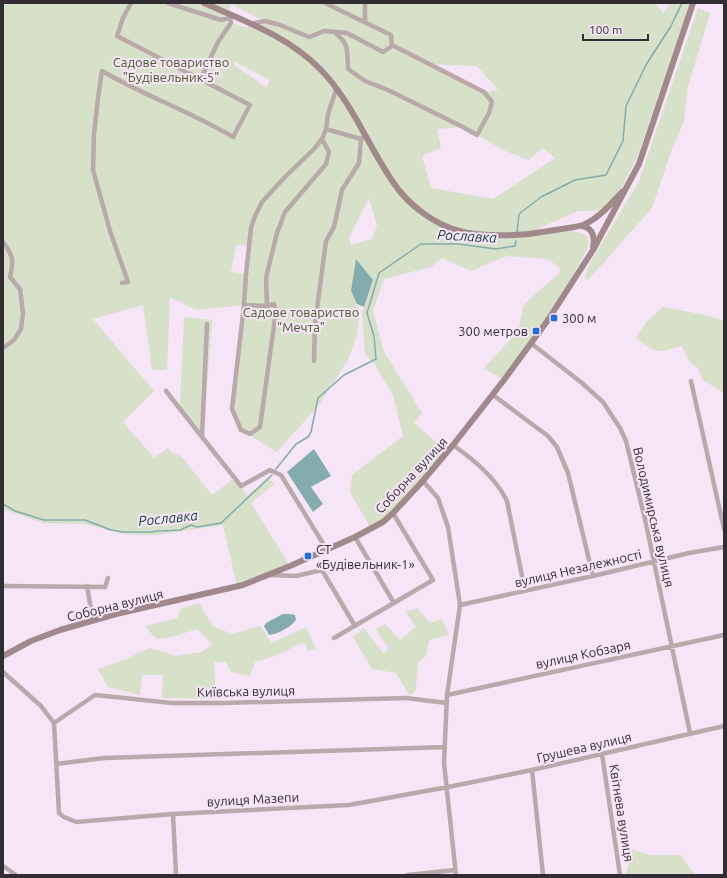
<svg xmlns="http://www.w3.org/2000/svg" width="727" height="878" font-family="Ubuntu,sans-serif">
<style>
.green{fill:#d7e0c8;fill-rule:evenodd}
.water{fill:#84acad}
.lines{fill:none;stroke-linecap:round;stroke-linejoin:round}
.stream{stroke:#84acad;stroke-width:1.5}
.street{stroke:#b9a9ab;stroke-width:4.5}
.secondary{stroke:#a1898b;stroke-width:6}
.poi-dot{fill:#216ed9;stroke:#f5e5f6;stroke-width:1.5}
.labels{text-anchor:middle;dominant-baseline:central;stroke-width:4;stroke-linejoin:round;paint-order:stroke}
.park-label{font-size:13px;fill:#4a5a2a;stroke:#f5e5f6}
.poi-label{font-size:13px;fill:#322c33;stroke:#f5e5f6;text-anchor:start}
.street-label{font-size:13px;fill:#322c33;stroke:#f5e5f6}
.water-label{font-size:14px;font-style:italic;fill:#143c3c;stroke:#f5e5f6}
</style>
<rect width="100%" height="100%" fill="#f5e5f6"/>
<!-- green -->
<path class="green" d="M3 3H655L663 13 671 3H690L638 155 617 197 606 210 578 211 526 234C538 232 575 228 585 235 587 236 588 238 589 240L587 249 548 320 504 380 484 368 518 331 524 304 560 273 559 267 547 259 506 256 471 271 442 258 431 267 384 279 373 311 384 352 422 413 414 423 447 452 409 496 371 529 350 492 352 475 403 436 393 395 375 365 365 354 362 314 373 280 351 291 360 311 357 335 348 360 318 406 277 452 241 430 232 409 244 305 196 310 170 297 167 370H152L143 305 93 319 154 391 123 422 154 458 168 448 171 452 182 457 212 495 235 478 247 496 268 477 274 484 251 503 290 566 237 586 223 525 156 535 123 534 86 524 43 523 3 509ZM232 4 264 21 250 24 247 28 222 20ZM235 62 270 80 267 88 234 65ZM430 64 477 66 498 90 484 92ZM463 127 503 150 528 160 543 148 555 158 493 199 431 188 422 156 441 148 437 129ZM369 198 377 226 372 239 351 245 349 237ZM236 245 248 246 246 274 231 272Z
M698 8 710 13 688 87 684 121 672 149 652 208 588 280 584 279 590 263 639 181Z
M663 307 706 315 724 321V393L703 380 697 367 694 366 688 359 682 346C655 353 659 354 636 338L647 321Z
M184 317 212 320 203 437 180 405Z
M199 603 213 626 232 634 260 626 272 643 306 627 316 649 308 651 304 642 275 656 255 662 250 676 231 672 226 662H214L216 699 162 698 163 675H142L140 695 108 687 98 669 124 660 149 648 176 656 202 652 212 644 197 629 172 637 156 639 145 626 178 618 180 609Z
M417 608 430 623 442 619 449 635 429 640 426 656 418 662 416 690 410 696 396 673 372 669 353 637 364 628 384 654 388 648 376 629 385 624 400 640 416 627 406 612Z
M632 849 650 855H681L695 875H626Z"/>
<!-- water -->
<path class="water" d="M356 259 373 280 364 307 357 304 351 291Z
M314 449 331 476 311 487 323 504 313 512 287 472Z
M283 614H289L295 615 296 620C291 627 278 634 269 635L264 626 266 623Z"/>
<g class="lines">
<!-- stream -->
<path class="stream" d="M517 232 519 214 541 197 575 180 606 175 623 141 626 106 646 65 671 26 682 3
M276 469 296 444 308 437 311 432 318 398 344 375 376 359 374 336 367 313 379 273 421 244H458L496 249 515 246 516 241
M3 504 15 511 44 520H85L111 530 123 532H152L156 531H162L180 530 191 525 197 527 221 523 272 475"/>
<!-- street -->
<path class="street" d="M168 3 221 20 230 18 232 15
M365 3V21
M250 24 265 21 280 25 309 37 324 31 347 33 383 52 392 46 391 35 325 3
M334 32C350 44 347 51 348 69L365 81 388 90 463 127 477 135 489 113 492 102 484 92 392 45
M201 78 218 42 231 23 230 18
M326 129 361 139 362 138
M3 242C13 255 14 261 10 277L20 289 23 313 21 329 14 340 3 348
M122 283 128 282 110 231 93 170 94 134 98 98 102 71C145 96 191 112 233 137L250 105 117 36 123 18 131 3
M244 305 267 306 274 304 276 311 260 427 250 434 241 430 232 409 244 305 246 274 251 228 255 216 262 202 285 177 314 149 322 139 326 129 328 114 336 90
M267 306 266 278 277 233 285 212 326 164 329 152 322 139
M207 324 202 437 241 486 270 470 281 475 327 550
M532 344 582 383 603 402 620 428 626 441 645 519 690 733
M314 361 315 324 326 241 334 227 342 190 359 163 361 139
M691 381 724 529
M166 391 202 437
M493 395 548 436 557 447 568 473 593 576
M453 445C474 460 496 478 507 501L525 591
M423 481 438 498 448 527 460 605 447 695 444 763 456 875
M355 537 394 603
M270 575 296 576 322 570 355 626
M3 586 105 587 108 578
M87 586 93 621
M460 605 593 576 689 553 724 547
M334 638 433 580 393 513
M3 672 41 706 54 723 59 813 64 817 76 822 173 814 349 805 448 787 532 770 724 726
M447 695 724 635
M54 723 95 695 172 703H223L406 698 447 703
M602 754 620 875
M56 764 104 758 445 747
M532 770 543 875
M173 814 176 875
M3 866 16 875
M408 875 455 870"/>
<!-- secondary -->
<path class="secondary" d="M204 3C245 21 289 37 321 70 352 102 368 146 393 182 408 205 436 226 463 232 481 236 510 236 529 234 542 232 555 230 568 228 573 227 578 227 583 225 599 218 610 205 622 192
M582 226C593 228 595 237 593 247
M3 656 31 641 60 630 116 614 243 585 290 566 355 537 383 522 393 513 421 483 453 445 504 380 548 320 593 250 639 164 693 3"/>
</g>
<!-- markers -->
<g class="poi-dot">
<rect x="550" y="314" width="8" height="8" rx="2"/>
<rect x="532" y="327" width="8" height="8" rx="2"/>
<rect x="304" y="552" width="8" height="8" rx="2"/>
</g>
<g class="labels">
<!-- park labels -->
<g class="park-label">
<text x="171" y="62">Садове товариство<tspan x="171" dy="15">"Будівельник-5"</tspan></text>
<text x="301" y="312">Садове товариство<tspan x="301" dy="15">"Мечта"</tspan></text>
</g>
<!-- poi labels -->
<g class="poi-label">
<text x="562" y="318">300 м</text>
<text x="528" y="331" text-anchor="end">300 метров</text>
<text x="316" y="549">СТ<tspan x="316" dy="15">«Будівельник-1»</tspan></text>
</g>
<!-- street labels -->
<g class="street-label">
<text transform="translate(411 475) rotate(-47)">Соборна вулиця</text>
<text transform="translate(654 517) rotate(77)">Володимирська вулиця</text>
<text transform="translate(578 568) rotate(-13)">вулиця Незалежності</text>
<text transform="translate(115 605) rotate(-14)">Соборна вулиця</text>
<text transform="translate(583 654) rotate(-12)">вулиця Кобзаря</text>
<text transform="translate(246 691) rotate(-1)">Київська вулиця</text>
<text transform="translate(584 747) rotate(-13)">Грушева вулиця</text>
<text transform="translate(253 799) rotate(-3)">вулиця Мазепи</text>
<text transform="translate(622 813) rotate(81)">Квітнева вулиця</text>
</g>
<!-- water labels -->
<g class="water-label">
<text transform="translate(467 236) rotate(3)">Рославка</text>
<text transform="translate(168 518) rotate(-6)">Рославка</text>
</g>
</g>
<!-- border -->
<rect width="727" height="878" fill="none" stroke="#322c33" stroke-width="8"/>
<!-- scale -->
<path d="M583 34v6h65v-6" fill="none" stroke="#322c33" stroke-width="2"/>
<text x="589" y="34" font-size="12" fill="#322c33" stroke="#f5e5f6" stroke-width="3" paint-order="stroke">100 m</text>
</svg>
